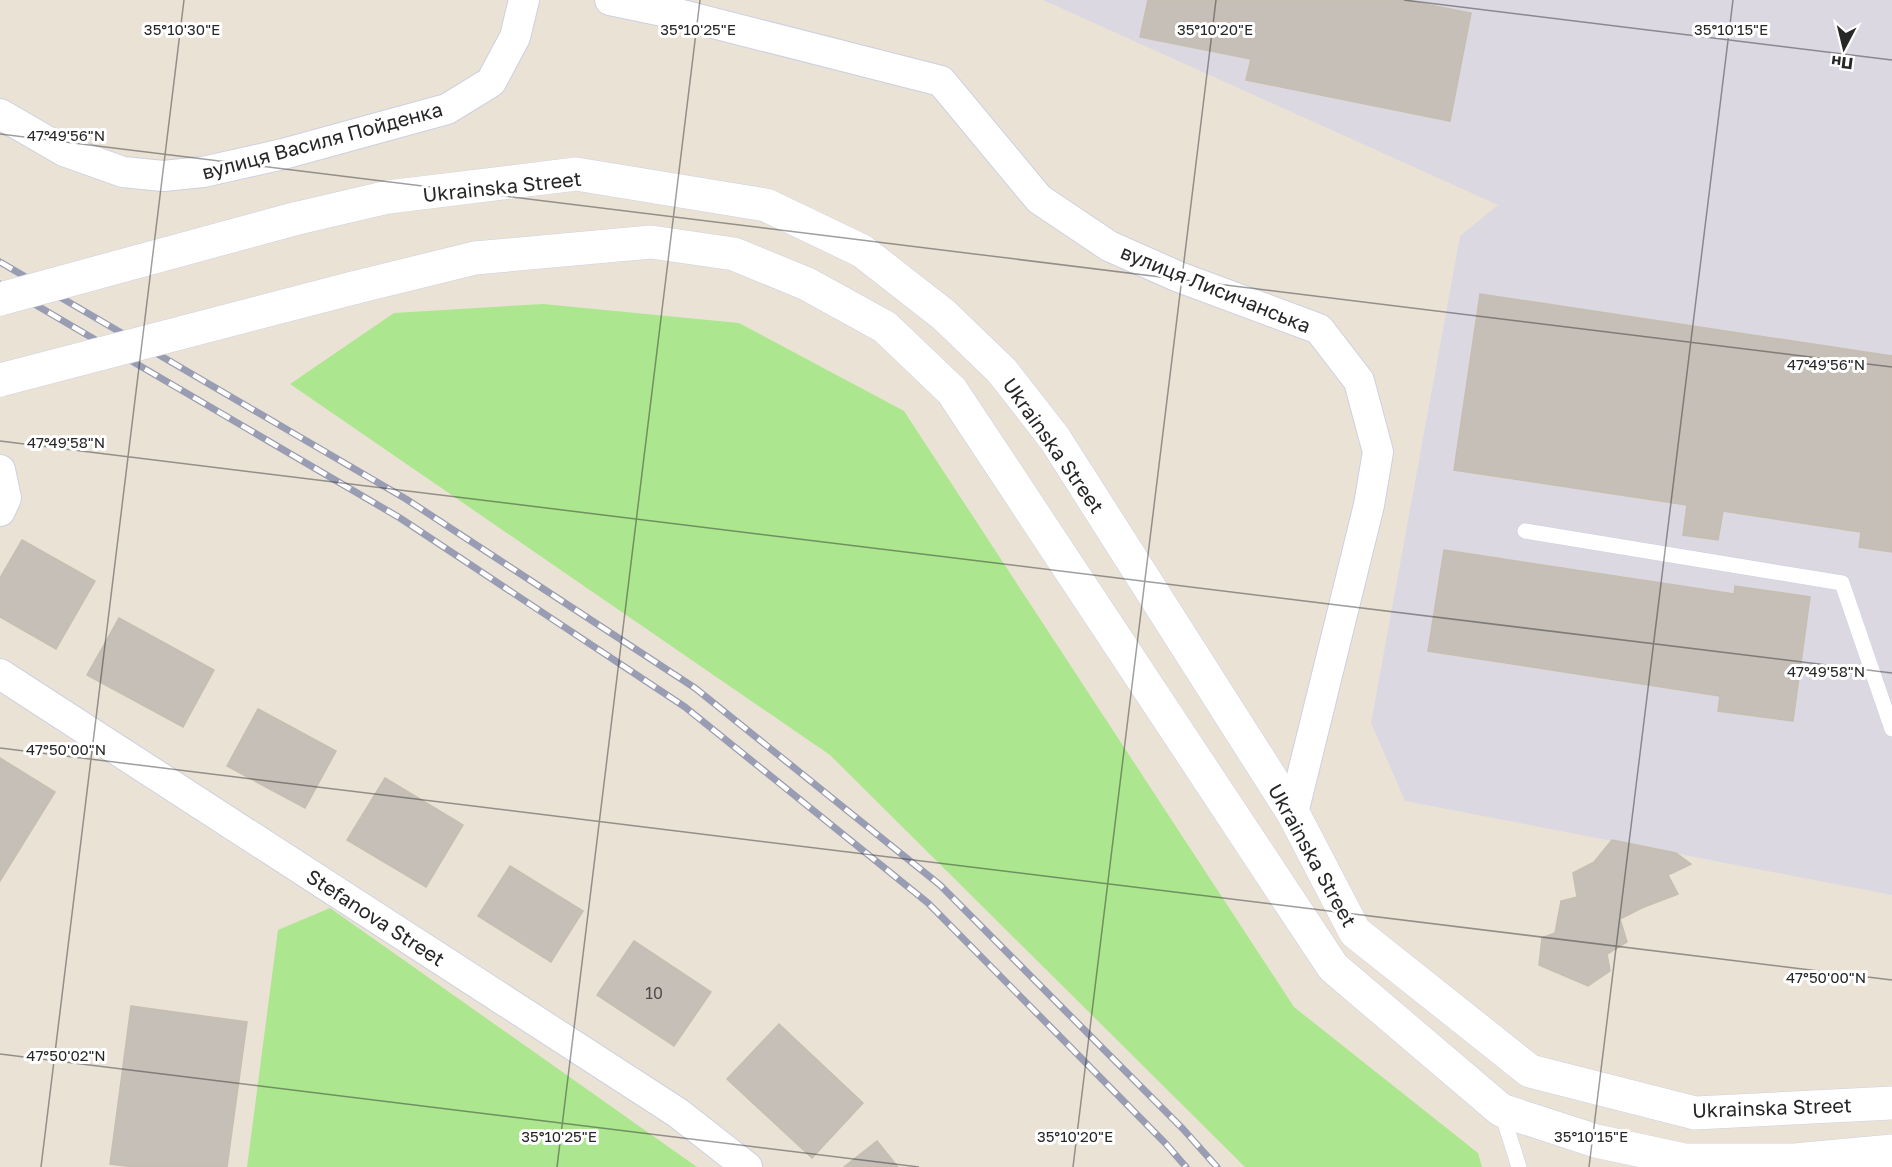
<svg xmlns="http://www.w3.org/2000/svg" width="1892" height="1167" font-family="'Golos Text',sans-serif">
<style>
.industrial{fill:#dbd8e2}
.green{fill:#ace68e}
.building{fill:#c6bfb7;stroke:#c6beb0;stroke-width:1.5}
.lines{fill:none;stroke-linecap:round;stroke-linejoin:round}
.service-casing{stroke:#ccd0e1;stroke-width:16}
.minor-casing{stroke:#ccd0e1;stroke-width:32}
.secondary-casing{stroke:#ccd0e1;stroke-width:34}
.service{stroke:#fff;stroke-width:15}
.minor{stroke:#fff;stroke-width:30}
.secondary{stroke:#fff;stroke-width:33}
.rail-casing{stroke:#999db3;stroke-width:7}
.rail{stroke:#fff;stroke-width:4.5;stroke-dasharray:14;stroke-linecap:butt}
.secondary-bridge-casing{stroke:#ccd0e1;stroke-width:34;stroke-linecap:butt}
.secondary-bridge{stroke:#fff;stroke-width:33}
.ticks{fill:none;stroke:#272727;stroke-width:1.5;stroke-opacity:0.45}
.labels{text-anchor:middle;dominant-baseline:central;stroke-width:6;stroke-linejoin:round;paint-order:stroke}
.number-label{font-size:16px;fill:#4f4d4b}
.street-label{font-size:20px;fill:#272727;stroke:#fff}
.ticks-label{font-size:15px;text-anchor:middle;fill:#272727;stroke:#fff;stroke-width:6;stroke-linejoin:round;paint-order:stroke}
</style>
<rect width="100%" height="100%" fill="#ebe2d6"/>
<!-- industrial -->
<path class="industrial" d="M1043 0H1892V895L1405 801 1371 723 1460 236 1498 205Z"/>
<!-- green -->
<path class="green" d="M543 304 739 323 904 411 1294 1007 1478 1153 1482 1167H1245L830 755 290 384 394 313Z
M330 908 697 1167H247L278 930Z"/>
<!-- building -->
<path class="building" d="M1148 0H1404L1471 13 1450 121 1246 80 1251 59 1140 37Z
M1480 294 1892 356V552L1859 547 1861 532 1723 511 1718 540 1683 535 1687 505 1454 470Z
M22 540 95 581 56 649 0 617V578Z
M1444 550 1734 594 1735 586 1810 597 1793 721 1718 711 1720 696 1428 651Z
M119 618 214 670 183 727 87 675Z
M258 709 336 751 305 808 227 766Z
M0 758 55 792 0 881Z
M385 778 463 825 426 887 347 840Z
M1612 840 1676 853 1691 864 1668 875 1678 894 1644 907 1633 882 1594 862Z
M1594 862 1633 882 1644 907 1620 919 1627 942 1607 954 1610 971 1588 986 1539 965 1542 938 1555 933 1561 901 1577 897 1573 873Z
M510 866 583 911 551 962 478 916Z
M634 941 711 992 674 1046 597 995Z
M131 1006 247 1022 227 1167H134L110 1164Z
M779 1024 863 1103 812 1158 727 1079Z
M877 1141 898 1167H844Z"/>
<g class="lines">
<defs>
<path id="service" d="M1525 531 1842 583 1892 729
M1501 1110 1519 1167"/>
<path id="minor" d="M610 0 682 15 941 81 1039 199 1109 246 1179 277 1319 329 1359 381 1378 452 1369 505 1293 813
M0 114 64 151 123 172 163 176 203 172 283 154 447 109 491 82 515 37 524 0
M0 470 6 498 0 511
M0 674 678 1113 747 1167"/>
<path id="secondary" d="M294 219 388 197 576 174 766 205 862 251 944 315 1002 371 1055 439 1293 813 1355 932 1530 1071 1695 1113 1892 1103
M353 288 475 258 651 242 734 254 807 284 885 327 952 391 1333 967 1501 1110 1596 1141 1684 1160H1795L1892 1151"/>
</defs>
<!-- service casing -->
<use href="#service" class="service-casing"/>
<!-- minor casing -->
<use href="#minor" class="minor-casing"/>
<!-- secondary casing -->
<use href="#secondary" class="secondary-casing"/>
<!-- service -->
<use href="#service" class="service"/>
<!-- minor -->
<use href="#minor" class="minor"/>
<!-- secondary -->
<use href="#secondary" class="secondary"/>
<defs>
<path id="rail" d="M0 262 406 499 695 688 940 885 1183 1129 1217 1167
M0 284 400 518 685 707 928 903 1166 1144 1186 1167"/>
</defs>
<!-- rail casing -->
<use href="#rail" class="rail-casing"/>
<!-- rail -->
<use href="#rail" class="rail"/>
<defs>
<path id="secondary-bridge" d="M0 299 294 219
M0 380 353 288"/>
</defs>
<!-- secondary-bridge casing -->
<use href="#secondary-bridge" class="secondary-bridge-casing"/>
<!-- secondary-bridge -->
<use href="#secondary-bridge" class="secondary-bridge"/>
</g>
<!-- ticks -->
<path class="ticks" d="M1404 0 1892 60M0 134 1892 367M0 441 1892 673M0 748 1892 980M0 1054 919 1167M41 1167 184 0M557 1167 700 0M1073 1167 1216 0M1589 1167 1733 0"/>
<g class="labels">
<!-- number labels -->
<g class="number-label">
<text x="654" y="993">10</text>
</g>
<!-- street labels -->
<g class="street-label">
<text transform="translate(322 140) rotate(-15)">вулиця Василя Пойденка</text>
<text transform="translate(502 186) rotate(-6)">Ukrainska Street</text>
<text transform="translate(1216 288) rotate(22)">вулиця Лисичанська</text>
<text transform="translate(1054 445) rotate(55)">Ukrainska Street</text>
<text transform="translate(1313 855) rotate(61)">Ukrainska Street</text>
<text transform="translate(376 917) rotate(33)">Stefanova Street</text>
<text transform="translate(1772 1107) rotate(-2)">Ukrainska Street</text>
</g>
</g>
<g class="ticks-label">
<text x="182" y="35">35°10'30"E</text>
<text x="698" y="35">35°10'25"E</text>
<text x="1215" y="35">35°10'20"E</text>
<text x="1731" y="35">35°10'15"E</text>
<text x="66" y="141">47°49'56"N</text>
<text x="1826" y="370">47°49'56"N</text>
<text x="66" y="448">47°49'58"N</text>
<text x="1826" y="677">47°49'58"N</text>
<text x="66" y="755">47°50'00"N</text>
<text x="1826" y="983">47°50'00"N</text>
<text x="66" y="1061">47°50'02"N</text>
<text x="559" y="1142">35°10'25"E</text>
<text x="1075" y="1142">35°10'20"E</text>
<text x="1591" y="1142">35°10'15"E</text>
</g>
<!-- north arrow -->
<g transform="translate(1844 48) rotate(187)" stroke="#ffffff" stroke-width="4.5" paint-order="stroke">
<path d="M0-4.5L10 22L0 15L-10 22Z" fill="#272727"/>
<text y="-9" font-size="16" font-weight="bold" text-anchor="middle" fill="#272727">Пн</text>
</g>
</svg>
